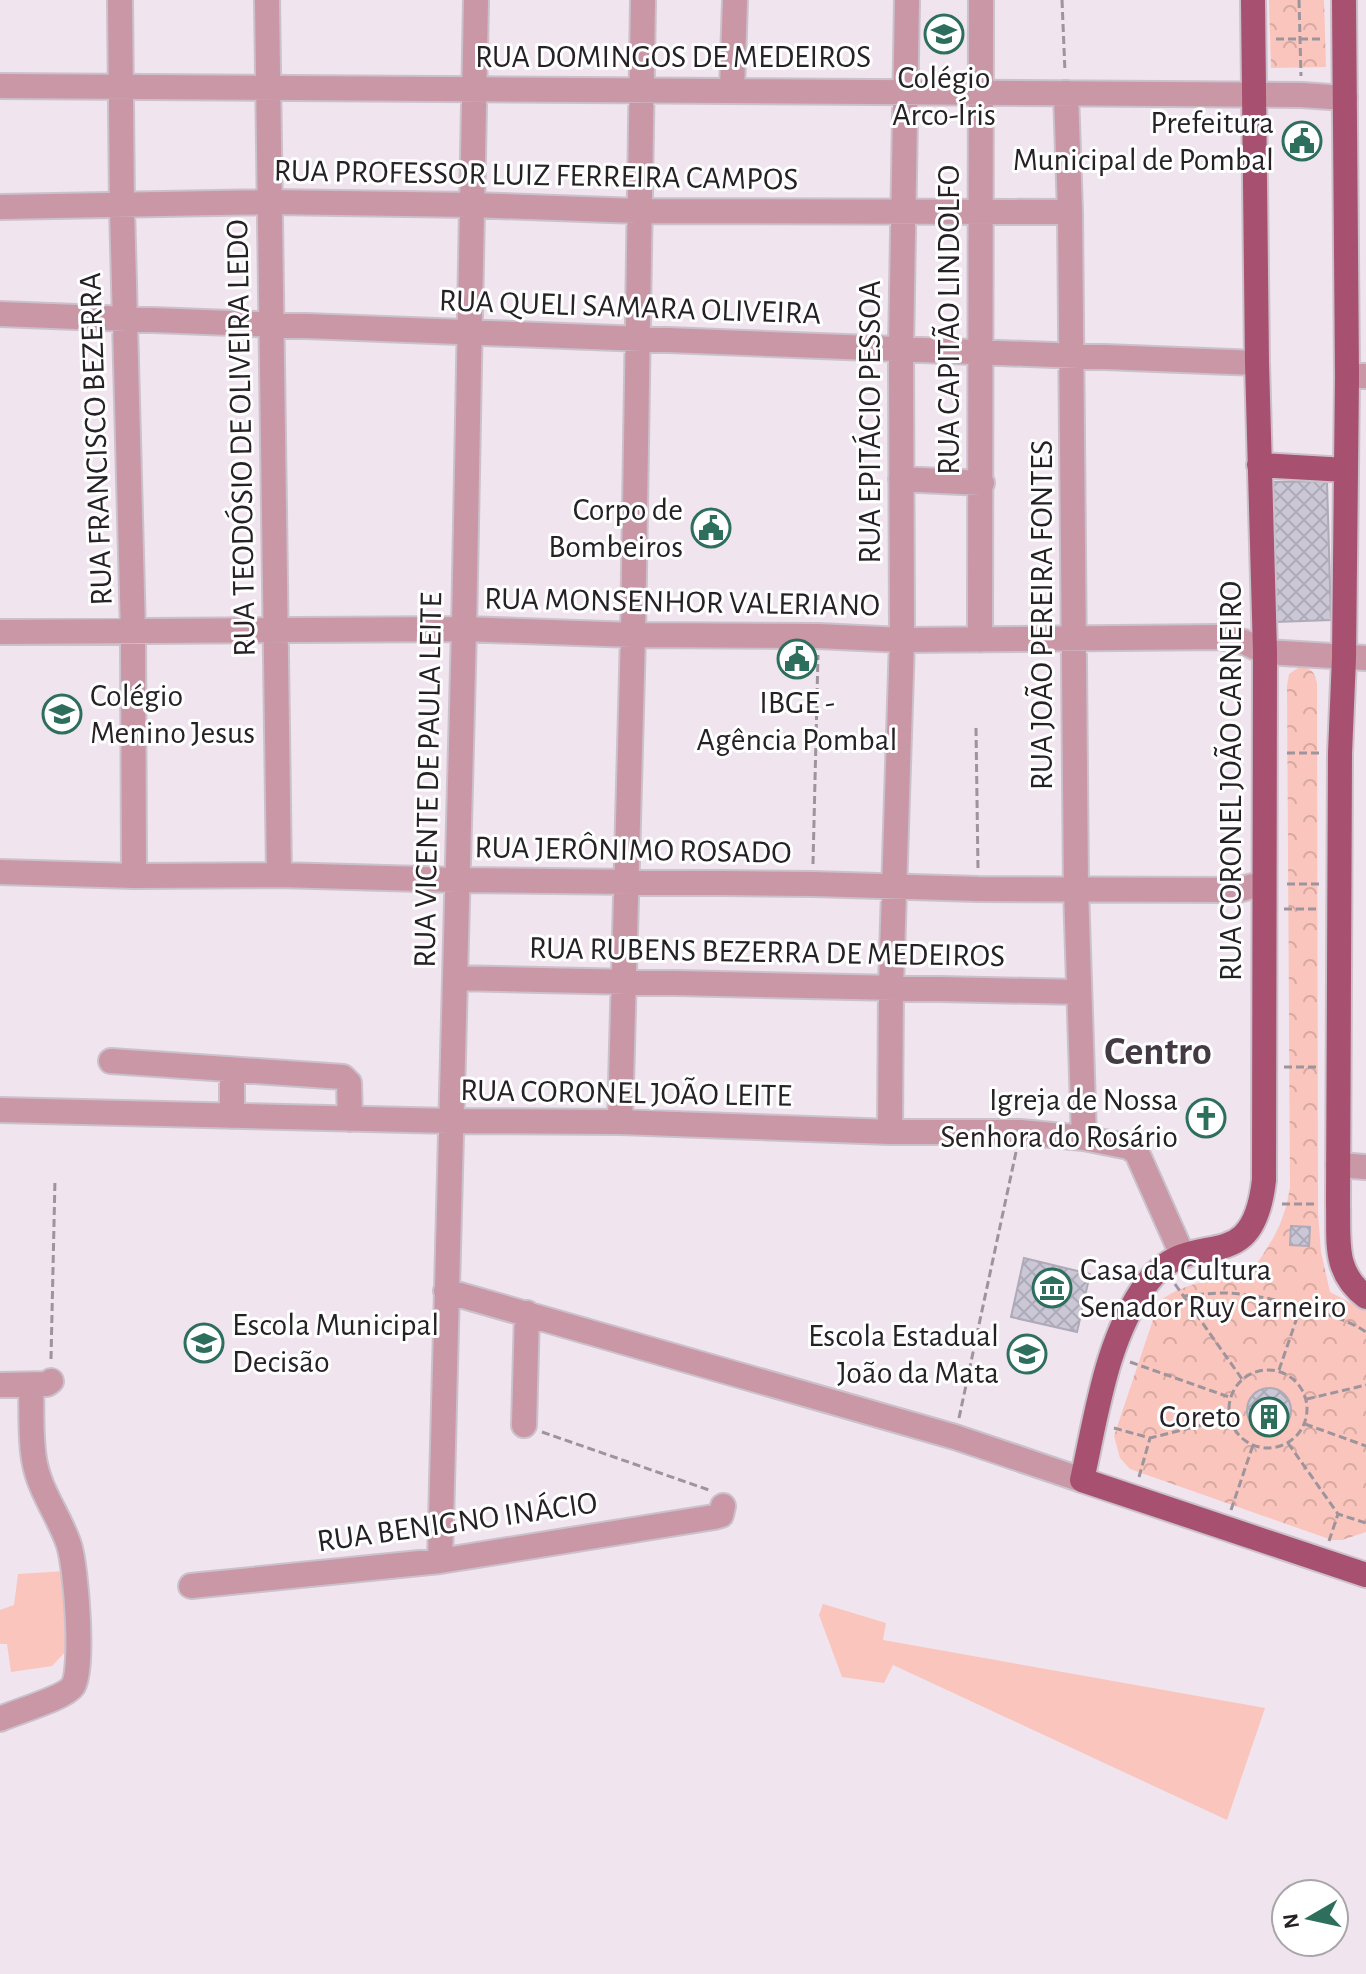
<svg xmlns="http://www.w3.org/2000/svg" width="1366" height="1974" font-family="'Alegreya Sans',sans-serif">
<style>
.park{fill:url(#park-crowns)}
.pitch{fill:#fac5bc}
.building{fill:url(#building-cross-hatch);stroke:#aeaab8;stroke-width:2}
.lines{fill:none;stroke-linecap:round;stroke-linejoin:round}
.minor-casing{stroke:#cbc1cb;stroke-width:28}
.major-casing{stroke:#cbc1cb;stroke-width:28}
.path{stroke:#9d949c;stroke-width:3;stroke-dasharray:8 4;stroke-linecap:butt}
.minor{stroke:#c997a6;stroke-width:24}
.major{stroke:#a7506f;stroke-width:24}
.labels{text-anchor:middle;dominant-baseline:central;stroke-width:6;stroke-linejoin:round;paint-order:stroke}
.street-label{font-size:32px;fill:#252125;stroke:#fff}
.poi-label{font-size:32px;fill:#252125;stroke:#fff;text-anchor:end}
.district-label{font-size:40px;font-weight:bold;fill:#443a43;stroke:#fff}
</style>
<defs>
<pattern id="park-crowns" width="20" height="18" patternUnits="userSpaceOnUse" patternTransform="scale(2)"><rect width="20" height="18" fill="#fac5bc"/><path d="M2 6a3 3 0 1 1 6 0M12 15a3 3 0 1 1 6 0" fill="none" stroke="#d6a9a1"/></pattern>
<pattern id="building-cross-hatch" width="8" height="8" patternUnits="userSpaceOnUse" patternTransform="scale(2)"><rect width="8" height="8" fill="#cbc7d6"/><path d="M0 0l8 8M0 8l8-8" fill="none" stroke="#aeabb8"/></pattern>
</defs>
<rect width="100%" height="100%" fill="#f0e4ef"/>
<!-- park -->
<path class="park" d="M1269 0H1324L1326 67 1271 68Z
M1298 668C1311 667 1314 671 1317 683L1318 1213 1321 1252 1330 1292 1366 1311V1532L1342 1540H1332L1130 1469 1120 1458 1114 1436 1159 1302C1178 1284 1222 1276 1248 1277 1270 1244 1284 1227 1290 1187L1287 686 1289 674Z"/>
<!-- pitch -->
<path class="pitch" d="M66 1571 70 1647 52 1666 11 1672 7 1644H0V1610L14 1605 18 1574Z
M823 1604 886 1623 883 1640 1265 1708 1227 1820 893 1665 884 1683 842 1677 819 1615Z"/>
<!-- building -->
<path class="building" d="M1327 481 1331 620 1276 622 1273 482Z
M1291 1226 1310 1227 1309 1246 1290 1245Z
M1024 1258 1090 1274 1077 1332 1011 1317Z
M1247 1410a22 22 0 1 1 44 0a22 22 0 1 1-44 0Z"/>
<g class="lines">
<defs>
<path id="minor" d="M120 0 122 207 133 632 134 876
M267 0 279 875
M0 86 1302 95 1345 98
M732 90 735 0
M1066 93 1070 212 1076 889 1084 1138
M0 207 271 202 472 205 638 211 1070 212
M0 314 1257 363
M1347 376H1366
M901 479 982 483
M0 632 464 629 633 635 818 636 902 640 1220 637 1244 642 1265 652 1366 658
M980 640 981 0
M0 872 134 876 279 875 457 880 813 884 978 889 1238 890 1264 883
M455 978 1078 992
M111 1061 343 1077 349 1083 350 1119
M232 1070V1116
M0 1110 450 1121 620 1122 890 1132H1020L1084 1138 1129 1147 1137 1153 1182 1254
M620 1122 633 635 643 0
M890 1132 891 986 902 640 901 349 907 0
M1338 1165 1366 1167
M446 1291 955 1437 1082 1480
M0 1385 47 1384 51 1381
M524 1425 527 1313
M440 1561 464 629 476 0
M191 1586 440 1561 714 1517 721 1515 723 1506
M0 1719C15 1712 65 1698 73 1686 84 1667 76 1567 69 1545 59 1515 39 1491 34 1459 30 1435 32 1409 31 1385"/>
<path id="major" d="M1253 0 1257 363 1265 652 1264 1180C1252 1284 1193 1222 1147 1283 1106 1339 1097 1413 1082 1480L1366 1575
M1344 0 1347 376 1344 658 1340 753 1338 1204C1339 1242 1333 1272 1366 1297
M1259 465 1346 470"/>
</defs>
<!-- minor casing -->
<use href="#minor" class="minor-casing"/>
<!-- major casing -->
<use href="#major" class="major-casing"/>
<!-- path -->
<path class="path" d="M1062 0 1065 72
M1299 0 1301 76
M1276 39H1324
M976 728 978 870
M1287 753H1319
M813 864 818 655
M1287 884H1319
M1284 909H1320
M1284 1067H1317
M1282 1204H1318
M1175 1284 1242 1379
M1184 1296C1196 1295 1209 1293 1222 1293 1254 1292 1340 1313 1366 1332
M51 1359 55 1179
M1130 1362 1229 1397
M1279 1370 1301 1306
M1229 1409a39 39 0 1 1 78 0a39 39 0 1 1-78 0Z
M1307 1399 1366 1385
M959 1418 1016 1152
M1305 1424 1366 1446
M1114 1428 1150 1438 1230 1418
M542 1432 709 1490
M1288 1443 1338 1514 1366 1523
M1139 1477 1150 1438
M1231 1510 1253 1445
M1329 1541 1338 1514"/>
<!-- minor -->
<use href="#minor" class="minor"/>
<!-- major -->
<use href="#major" class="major"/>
</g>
<!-- icons -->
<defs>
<symbol id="school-ring" viewBox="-11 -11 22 22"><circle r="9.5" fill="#fff" stroke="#2d6e5d" stroke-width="1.5"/><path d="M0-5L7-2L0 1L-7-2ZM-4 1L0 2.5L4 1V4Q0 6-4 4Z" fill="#2d6e5d"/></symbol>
<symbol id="civic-ring" viewBox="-11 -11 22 22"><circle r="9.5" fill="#fff" stroke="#2d6e5d" stroke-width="1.5"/><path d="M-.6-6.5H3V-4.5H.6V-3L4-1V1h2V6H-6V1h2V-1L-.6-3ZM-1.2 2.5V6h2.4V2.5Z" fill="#2d6e5d"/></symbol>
<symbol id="church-ring" viewBox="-11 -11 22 22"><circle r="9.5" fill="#fff" stroke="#2d6e5d" stroke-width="1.5"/><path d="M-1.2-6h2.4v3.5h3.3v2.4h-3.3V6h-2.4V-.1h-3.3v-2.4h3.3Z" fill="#2d6e5d"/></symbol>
<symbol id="museum-ring" viewBox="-11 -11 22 22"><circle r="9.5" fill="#fff" stroke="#2d6e5d" stroke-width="1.5"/><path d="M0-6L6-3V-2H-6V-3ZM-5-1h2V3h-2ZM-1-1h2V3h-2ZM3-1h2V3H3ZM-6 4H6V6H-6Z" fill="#2d6e5d"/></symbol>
<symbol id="building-ring" viewBox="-11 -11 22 22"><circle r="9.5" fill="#fff" stroke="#2d6e5d" stroke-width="1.5"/><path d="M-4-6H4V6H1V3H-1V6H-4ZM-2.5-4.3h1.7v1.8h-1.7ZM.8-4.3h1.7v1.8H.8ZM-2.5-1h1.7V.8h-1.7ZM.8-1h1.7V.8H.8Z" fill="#2d6e5d"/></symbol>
</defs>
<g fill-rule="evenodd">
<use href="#school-ring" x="922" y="12" width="44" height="44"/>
<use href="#civic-ring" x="1280" y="119" width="44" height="44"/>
<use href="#civic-ring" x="689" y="506" width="44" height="44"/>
<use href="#civic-ring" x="775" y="637" width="44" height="44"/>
<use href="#school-ring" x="40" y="692" width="44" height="44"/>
<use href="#church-ring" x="1184" y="1096" width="44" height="44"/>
<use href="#museum-ring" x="1030" y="1266" width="44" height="44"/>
<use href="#school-ring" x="182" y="1321" width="44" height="44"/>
<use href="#school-ring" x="1005" y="1332" width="44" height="44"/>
<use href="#building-ring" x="1247" y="1395" width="44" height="44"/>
</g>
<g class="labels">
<!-- street labels -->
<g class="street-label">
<text x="673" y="57">RUA DOMINGOS DE MEDEIROS</text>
<text transform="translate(536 175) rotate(1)">RUA PROFESSOR LUIZ FERREIRA CAMPOS</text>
<text transform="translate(630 307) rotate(2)">RUA QUELI SAMARA OLIVEIRA</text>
<text transform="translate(949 320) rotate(-90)">RUA CAPITÃO LINDOLFO</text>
<text transform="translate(870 422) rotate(-90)">RUA EPITÁCIO PESSOA</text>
<text transform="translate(241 438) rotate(-91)">RUA TEODÓSIO DE OLIVEIRA LEDO</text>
<text transform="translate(96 439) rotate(-92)">RUA FRANCISCO BEZERRA</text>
<text transform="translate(682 602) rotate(1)">RUA MONSENHOR VALERIANO</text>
<text transform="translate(1042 615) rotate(-90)">RUA JOÃO PEREIRA FONTES</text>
<text transform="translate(428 780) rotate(-89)">RUA VICENTE DE PAULA LEITE</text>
<text transform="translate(1231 781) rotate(-90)">RUA CORONEL JOÃO CARNEIRO</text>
<text transform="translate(633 850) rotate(1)">RUA JERÔNIMO ROSADO</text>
<text transform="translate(767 952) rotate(1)">RUA RUBENS BEZERRA DE MEDEIROS</text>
<text transform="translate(626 1093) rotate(1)">RUA CORONEL JOÃO LEITE</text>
<text transform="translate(457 1522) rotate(-8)">RUA BENIGNO INÁCIO</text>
</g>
<!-- poi labels -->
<g class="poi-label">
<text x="944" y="78" text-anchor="middle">Colégio<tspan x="944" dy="37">Arco-Íris</tspan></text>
<text x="1274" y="123">Prefeitura<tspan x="1274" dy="37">Municipal de Pombal</tspan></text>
<text x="683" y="510">Corpo de<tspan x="683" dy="37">Bombeiros</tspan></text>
<text x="90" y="696" text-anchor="start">Colégio<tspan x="90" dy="37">Menino Jesus</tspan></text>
<text x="797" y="703" text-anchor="middle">IBGE -<tspan x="797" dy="37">Agência Pombal</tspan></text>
<text x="1178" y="1100">Igreja de Nossa<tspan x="1178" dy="37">Senhora do Rosário</tspan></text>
<text x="1080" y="1270" text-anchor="start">Casa da Cultura<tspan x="1080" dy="37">Senador Ruy Carneiro</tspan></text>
<text x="232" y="1325" text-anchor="start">Escola Municipal<tspan x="232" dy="37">Decisão</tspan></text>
<text x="999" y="1336">Escola Estadual<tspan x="999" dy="37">João da Mata</tspan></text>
<text x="1241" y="1417">Coreto</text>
</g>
<!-- district labels -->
<g class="district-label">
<text x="1158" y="1052">Centro</text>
</g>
</g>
<!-- north arrow -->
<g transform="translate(1310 1918) rotate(261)"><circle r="38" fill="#ffffff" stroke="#a8a6a8" stroke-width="2"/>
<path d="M0-6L14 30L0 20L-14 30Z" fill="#2d6e5d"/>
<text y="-12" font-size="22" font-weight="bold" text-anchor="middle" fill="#252125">N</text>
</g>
</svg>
